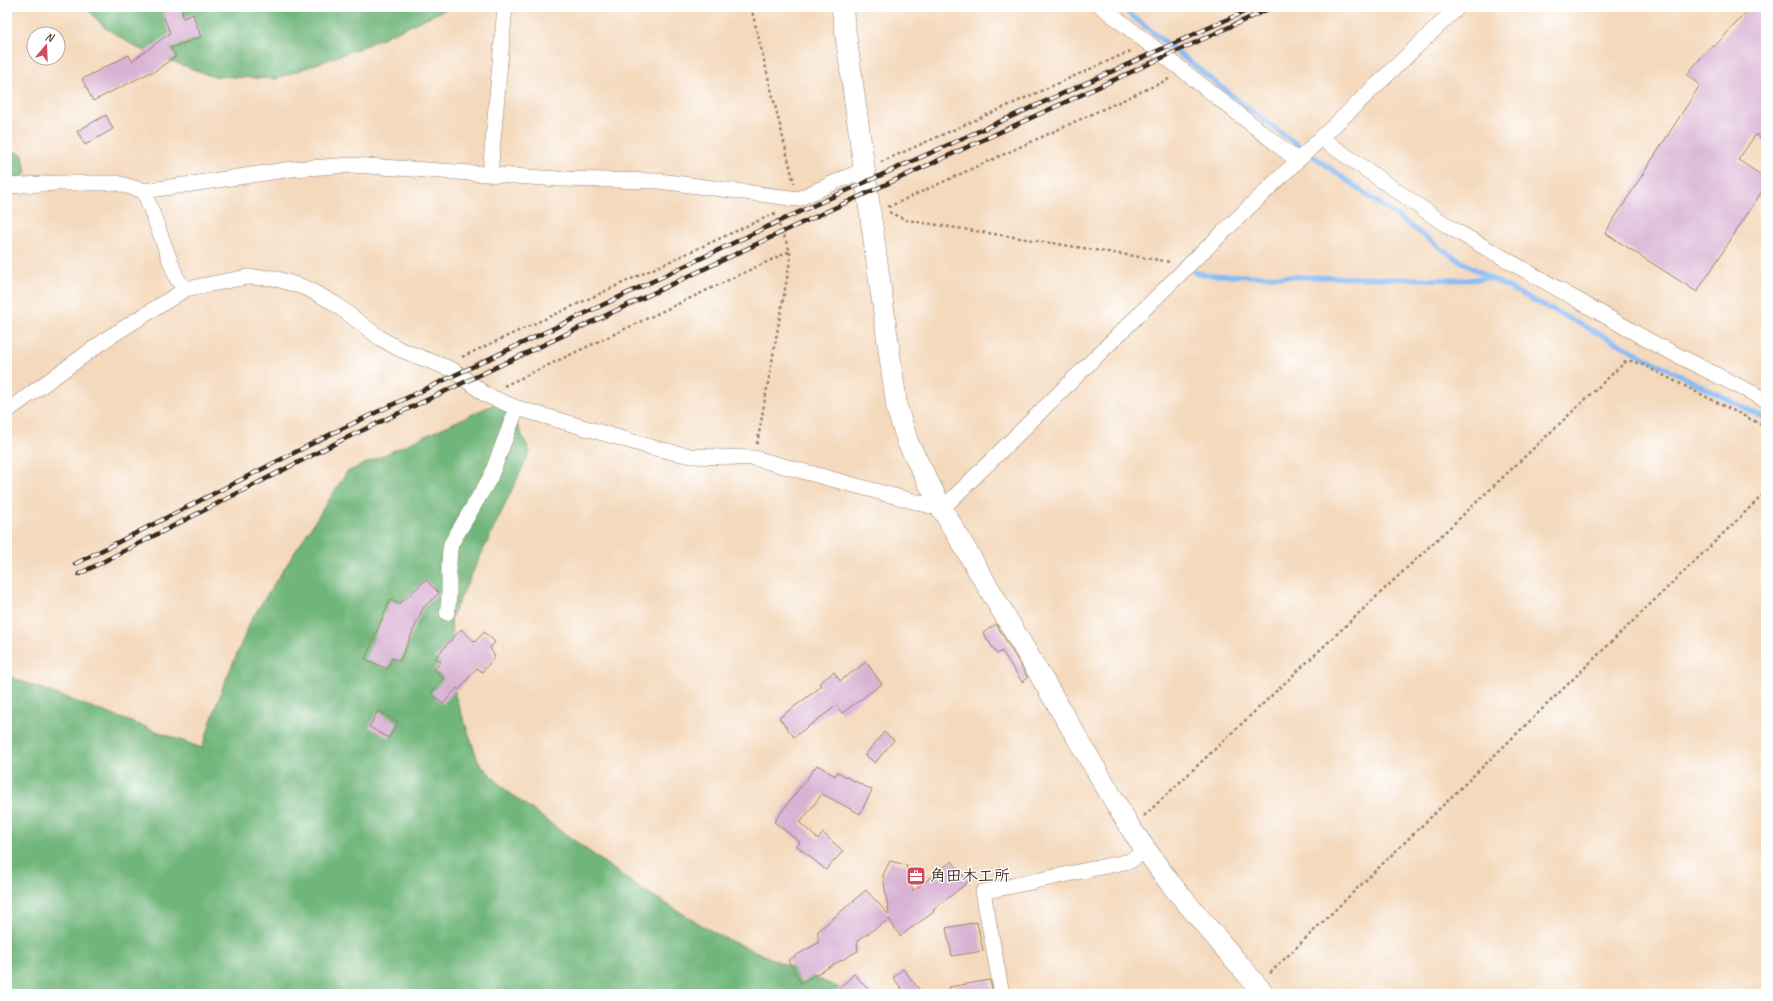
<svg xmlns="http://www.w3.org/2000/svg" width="1773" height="1001" font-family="Caveat,'Klee One',sans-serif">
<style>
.forest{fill:#6fb579;stroke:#55704c}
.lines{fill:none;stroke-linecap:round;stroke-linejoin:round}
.stream{stroke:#86bbf5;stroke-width:5}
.building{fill:#d9b2d4}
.street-casing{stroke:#98826d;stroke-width:16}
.secondary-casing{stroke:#98826d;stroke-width:22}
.path{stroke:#98826d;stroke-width:2.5;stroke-dasharray:3 3;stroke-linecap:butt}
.street{stroke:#fff;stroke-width:15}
.secondary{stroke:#fff;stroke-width:21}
.rail-casing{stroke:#3b2a1e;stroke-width:4.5}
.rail{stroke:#fff;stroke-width:3;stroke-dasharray:9;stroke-linecap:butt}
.labels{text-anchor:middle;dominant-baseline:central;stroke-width:3;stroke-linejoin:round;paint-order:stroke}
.poi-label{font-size:16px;font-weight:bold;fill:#3b2a1e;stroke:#fff;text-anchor:start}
</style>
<rect width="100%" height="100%" fill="#fff"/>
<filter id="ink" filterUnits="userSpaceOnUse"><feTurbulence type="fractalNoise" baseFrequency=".025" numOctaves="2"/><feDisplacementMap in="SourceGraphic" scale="8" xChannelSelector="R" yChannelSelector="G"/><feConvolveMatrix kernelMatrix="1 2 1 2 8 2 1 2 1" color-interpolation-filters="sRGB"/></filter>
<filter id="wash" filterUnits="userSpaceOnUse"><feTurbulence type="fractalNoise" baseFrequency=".012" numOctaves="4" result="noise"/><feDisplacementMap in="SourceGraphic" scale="16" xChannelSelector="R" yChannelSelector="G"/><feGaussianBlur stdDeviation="0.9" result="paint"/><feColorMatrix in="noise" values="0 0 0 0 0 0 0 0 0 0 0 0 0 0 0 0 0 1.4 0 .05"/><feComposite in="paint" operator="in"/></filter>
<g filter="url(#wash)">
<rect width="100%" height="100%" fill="#f4d9bc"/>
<!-- forest -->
<path class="forest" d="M86 7H451L360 48 276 79 211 76 137 48 104 27Z
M7 149 23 155 26 173 7 194Z
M505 399 530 452 451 618 455 695 479 763 508 792 635 885 720 936 853 994H7V676L202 748 222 689 252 618 347 472Z"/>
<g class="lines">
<!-- stream -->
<path class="stream" d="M1121 7 1259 117 1452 256 1490 278 1766 419
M1194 272 1206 275 1466 280 1490 278"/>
</g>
<g id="blocks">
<!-- building -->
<path class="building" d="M160 7H182L183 18 193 14 201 37 170 48 176 56 152 73 151 72 93 101 82 79 129 55 132 61 170 33Z
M1751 7H1766V143L1756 134 1738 160 1766 178V185L1697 292 1605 233 1700 85 1687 74 1712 45 1714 47Z
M106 115 113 129 85 145 77 131Z
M426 580 439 593 423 608 400 661 392 658 387 669 365 659 390 600 399 604Z
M996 624 1028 678 1022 682 1002 651 997 654 983 633Z
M461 629 475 642 484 632 495 642 490 648 495 657 482 672 477 668 459 690 457 688 443 704 431 693 444 678 434 670 441 662 435 658Z
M866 662 882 684 842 713 836 706 794 737 779 718 822 686 819 683 834 672 840 681Z
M378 711 398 722 389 738 369 727Z
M884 732 894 740 875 763 865 755Z
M817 765 835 776 837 772 872 790 860 814 822 794 800 823 818 839 823 833 843 851 826 870 797 846 800 842 774 822Z
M890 861 906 865 913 891 952 861 968 882 933 910 934 912 900 936 889 919 857 941 858 951 801 983 788 960 818 943V931L866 890 889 915 883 875Z
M977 922 983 951 952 956 946 928Z
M903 969 923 994H906L893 978Z
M854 974 872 994H833Z
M990 980 993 994H950L949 987Z"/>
</g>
</g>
<g filter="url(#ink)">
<use href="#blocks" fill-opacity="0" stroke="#98826d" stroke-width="1"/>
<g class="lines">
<defs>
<path id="street" d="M1102 7 1297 160
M1322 139 1449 227 1655 344 1766 400
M490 174 505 7
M7 186 57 183H117L144 191 177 279 186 289
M144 191 292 169 352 165 558 179 659 181 798 199 865 169
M7 411 108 338 186 289 247 277 274 278 306 288 334 303 380 338 399 349 453 370 486 395 517 408 654 448 691 456 754 458 942 509 1194 260 1458 7
M447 613C452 590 446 567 451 544L490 478 517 408
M1002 994 983 892 1130 861 1146 850"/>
<path id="secondary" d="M842 7 897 408 908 443 942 509 1131 829 1169 882 1264 994"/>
</defs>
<!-- street casing -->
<use href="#street" class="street-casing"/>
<!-- secondary casing -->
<use href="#secondary" class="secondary-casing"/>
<!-- path -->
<path class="path" d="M751 7 794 183
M881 162 1133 50
M888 207 1169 79
M889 212 906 220 1171 262
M462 357 777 212
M504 386 790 251 774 213
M757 444 790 261V251
M1144 816 1625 362 1632 361 1643 365 1766 427
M1270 973 1766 492"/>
<!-- street -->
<use href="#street" class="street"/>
<!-- secondary -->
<use href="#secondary" class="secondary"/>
<defs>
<path id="rail" d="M75 564 335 432 788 217 1255 7
M79 574 342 440 795 226 1273 7"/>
</defs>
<!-- rail casing -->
<use href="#rail" class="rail-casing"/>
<!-- rail -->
<use href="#rail" class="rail"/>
</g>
</g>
<!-- icons -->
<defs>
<symbol id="office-square" viewBox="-11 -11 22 22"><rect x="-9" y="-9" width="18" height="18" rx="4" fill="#d1495b" stroke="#fff"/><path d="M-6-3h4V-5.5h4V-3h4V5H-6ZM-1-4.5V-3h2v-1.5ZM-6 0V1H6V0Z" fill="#fff"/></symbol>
</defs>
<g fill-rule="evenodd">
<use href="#office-square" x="905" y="865" width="22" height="22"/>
</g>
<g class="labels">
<!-- poi labels -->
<g class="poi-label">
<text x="930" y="876">角田木工所</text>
</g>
</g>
<!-- margin -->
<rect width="1773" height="1001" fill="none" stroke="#fff" stroke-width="24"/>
<!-- north arrow -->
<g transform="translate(46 46) rotate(19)"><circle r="19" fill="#ffffff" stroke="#b1aaa5"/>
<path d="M0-3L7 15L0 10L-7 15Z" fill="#d1495b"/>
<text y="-6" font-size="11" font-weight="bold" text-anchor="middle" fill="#3b2a1e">N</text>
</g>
</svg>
